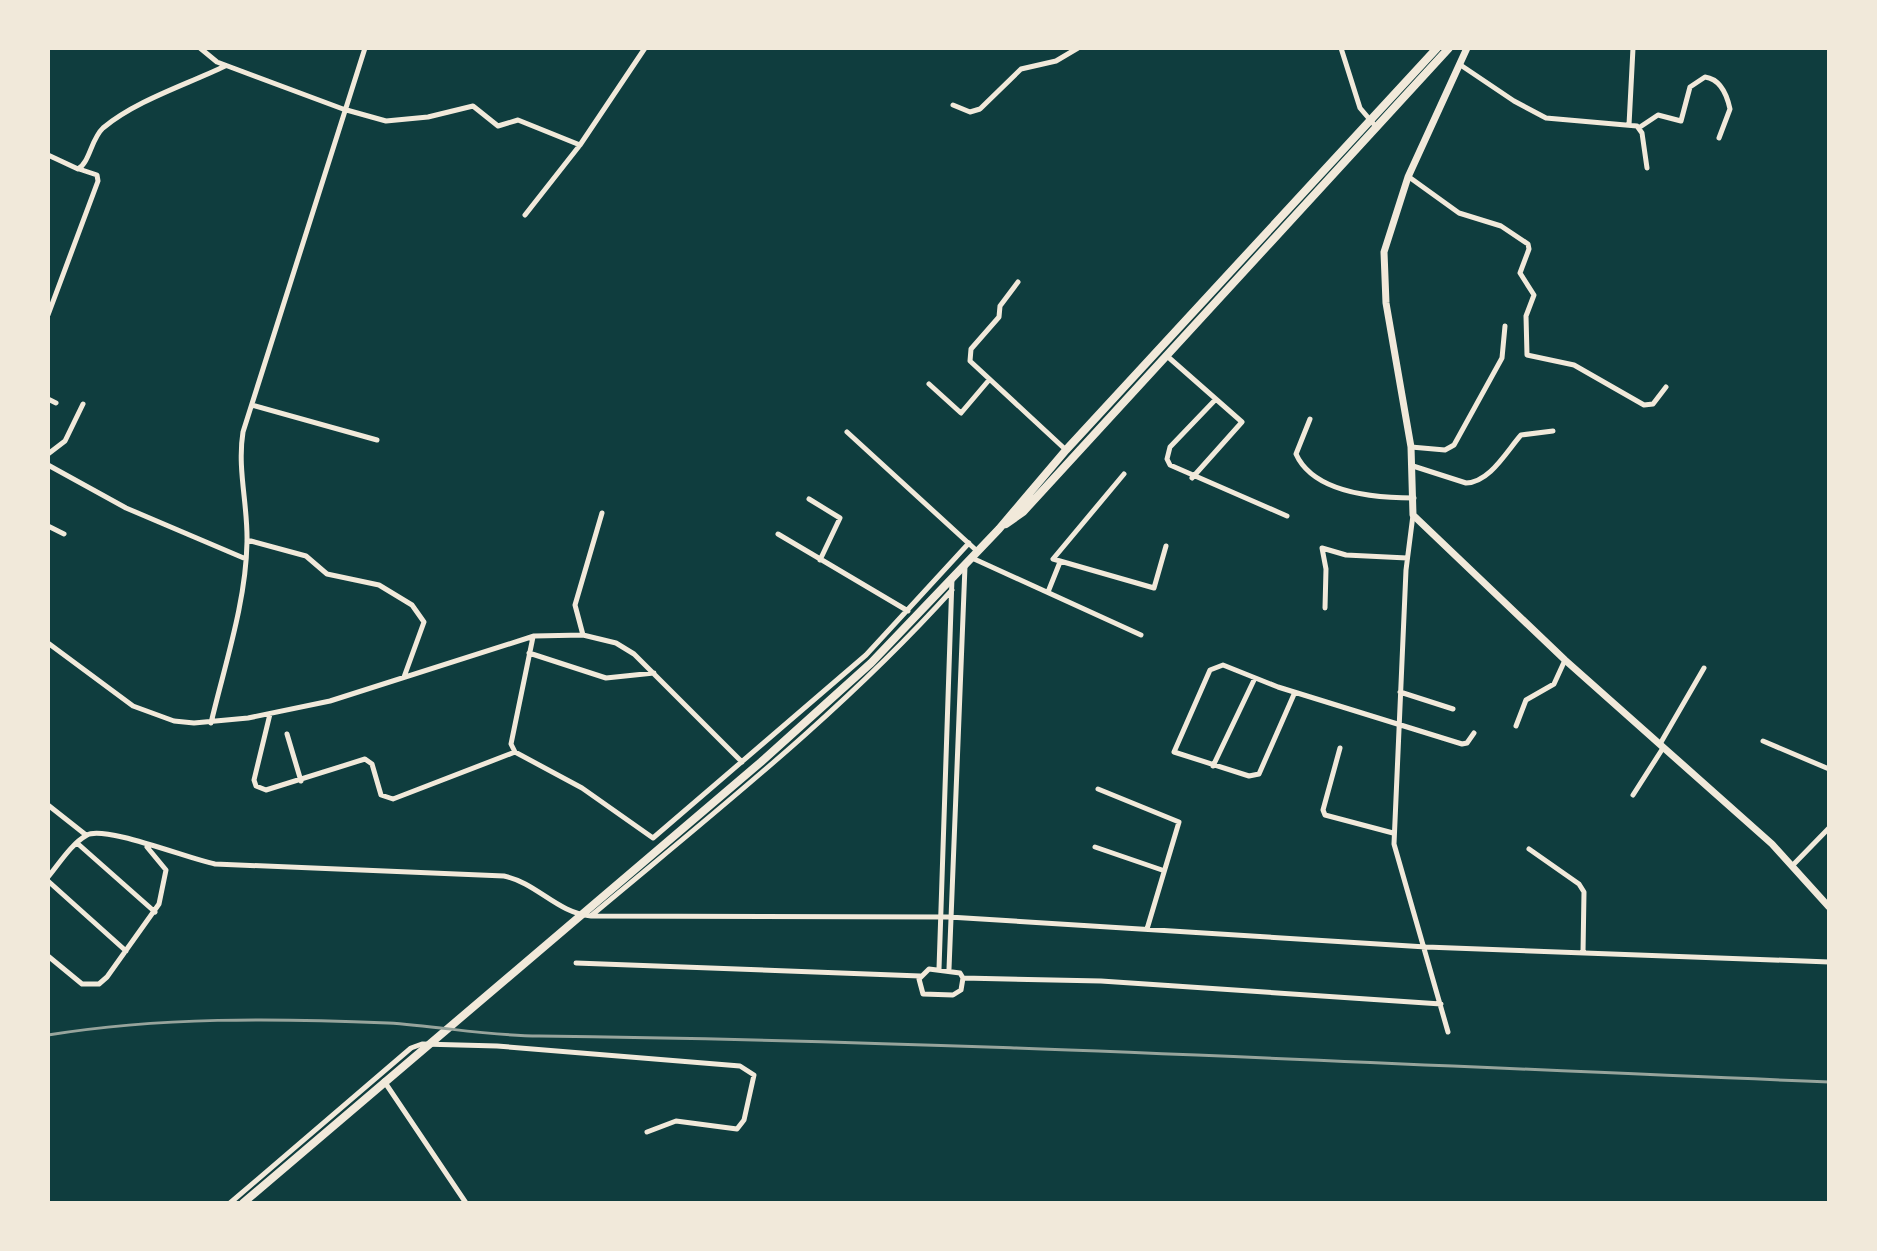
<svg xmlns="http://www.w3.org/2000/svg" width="1877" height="1251" font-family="Figtree,sans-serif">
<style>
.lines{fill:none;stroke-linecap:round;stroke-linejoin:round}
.minor{stroke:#f1e9da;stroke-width:5}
.secondary{stroke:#f1e9da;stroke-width:7}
.primary{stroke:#f1e9da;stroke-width:8}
.rail{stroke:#97a49c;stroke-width:3}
</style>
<rect width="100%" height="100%" fill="#0f3d3e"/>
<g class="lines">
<!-- minor -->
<path class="minor" d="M200 48 217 62 343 109 386 121 428 117 473 106 498 126 518 120 580 145
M1341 48 1360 108 1377 128
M1462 66 1514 101 1546 118 1637 126 1642 133 1647 168
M953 105 970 112 980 109 1021 69 1056 61 1078 48
M1629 125 1633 48
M1640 127 1658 115 1681 121 1690 87 1705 77C1720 79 1727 95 1730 109L1719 138
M48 155 78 169C90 162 91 139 103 128 137 100 186 85 225 66
M1409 177 1459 213 1501 226 1528 244 1529 249 1520 273 1534 295 1526 316 1527 355 1574 365 1644 405 1653 404 1666 387
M525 215 580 145 645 48
M1018 282 1000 306 999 317 971 349 970 361 1066 450
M48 315 98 181 97 175 79 169
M1167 356 1242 422 1192 478
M929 384 961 413 989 380
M48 399 56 403
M1216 399 1170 447 1167 459 1170 465 1287 516
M252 405 377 440
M1310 419 1296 454C1314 494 1376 498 1414 498
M847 432 977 551
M1411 447 1445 450 1454 445 1502 358 1505 326
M48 454 65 441 83 404
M48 465 126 508 246 559
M1413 466 1466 483C1490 482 1506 452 1521 435L1553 431
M1124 474 1053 559 1154 588 1166 546
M809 499 840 518 820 560
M1413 515 1406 570 1394 844 1448 1032
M48 526 64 534
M778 534 908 611
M247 540 306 556 327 574 379 585 412 605 424 622 404 677
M972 558 1141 635
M1048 592 1060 562
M1325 608 1326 569 1322 548 1346 555 1407 558
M583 635 575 605 602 513
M533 637 511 744 515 752 582 788 653 838 866 655 969 543
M48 643 133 706 174 721 194 723 248 718 330 701 534 636 583 635 616 643 634 654 742 762
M529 653 606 678 654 673
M1295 692 1259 774 1249 776 1174 752 1210 670 1223 665 1278 687 1462 744 1467 743 1474 733
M1400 692 1453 709
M270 714 254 780 256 786 266 790 365 759 372 764 381 795 393 799 515 752
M211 723C225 664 246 602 247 542 248 505 237 469 243 432L365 48
M1516 726 1526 700 1554 684 1565 660
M287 734 301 781
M1763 741 1829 769
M1660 744 1704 668
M1340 748 1323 810 1325 815 1393 833
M1213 766 1255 678
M1098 789 1179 822 1147 929
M1633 795 1663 748
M48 805 86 835
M77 843 155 912
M1095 847 1162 870
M1529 849 1579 884 1584 892 1583 953
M1792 866 1829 828
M48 877C59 864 71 844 87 835 104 825 189 859 215 864L504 876C537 883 557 913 591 916L949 917 1426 947 1829 962
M48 881 126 951
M592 915C716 811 843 711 952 590
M48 956 82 984H99L107 977 159 904 166 870 147 847
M576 963 920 976
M929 969 960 973 963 978 961 990 953 995 923 994 919 979Z
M939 969 952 578
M949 969 965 566
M963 978 1101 981 1441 1004
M384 1081 466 1203
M230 1203 411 1048 422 1044 497 1046 740 1066 754 1075 744 1120 737 1129 676 1121 647 1132"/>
<!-- secondary -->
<path class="secondary" d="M1467 48 1408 177 1384 252 1386 303 1411 447 1413 515 1565 660 1772 844 1829 907"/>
<!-- primary -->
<path class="primary" d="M1006 524 1023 512 1449 48
M243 1203 761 762 871 663 999 529 1066 450 1437 48"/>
<!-- rail -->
<path class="rail" d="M48 1035C160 1017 275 1018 388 1023 439 1026 488 1036 539 1036 969 1041 1399 1065 1829 1082"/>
</g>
<!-- border -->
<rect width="1877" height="1251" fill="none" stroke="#f1e9da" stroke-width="100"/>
</svg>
